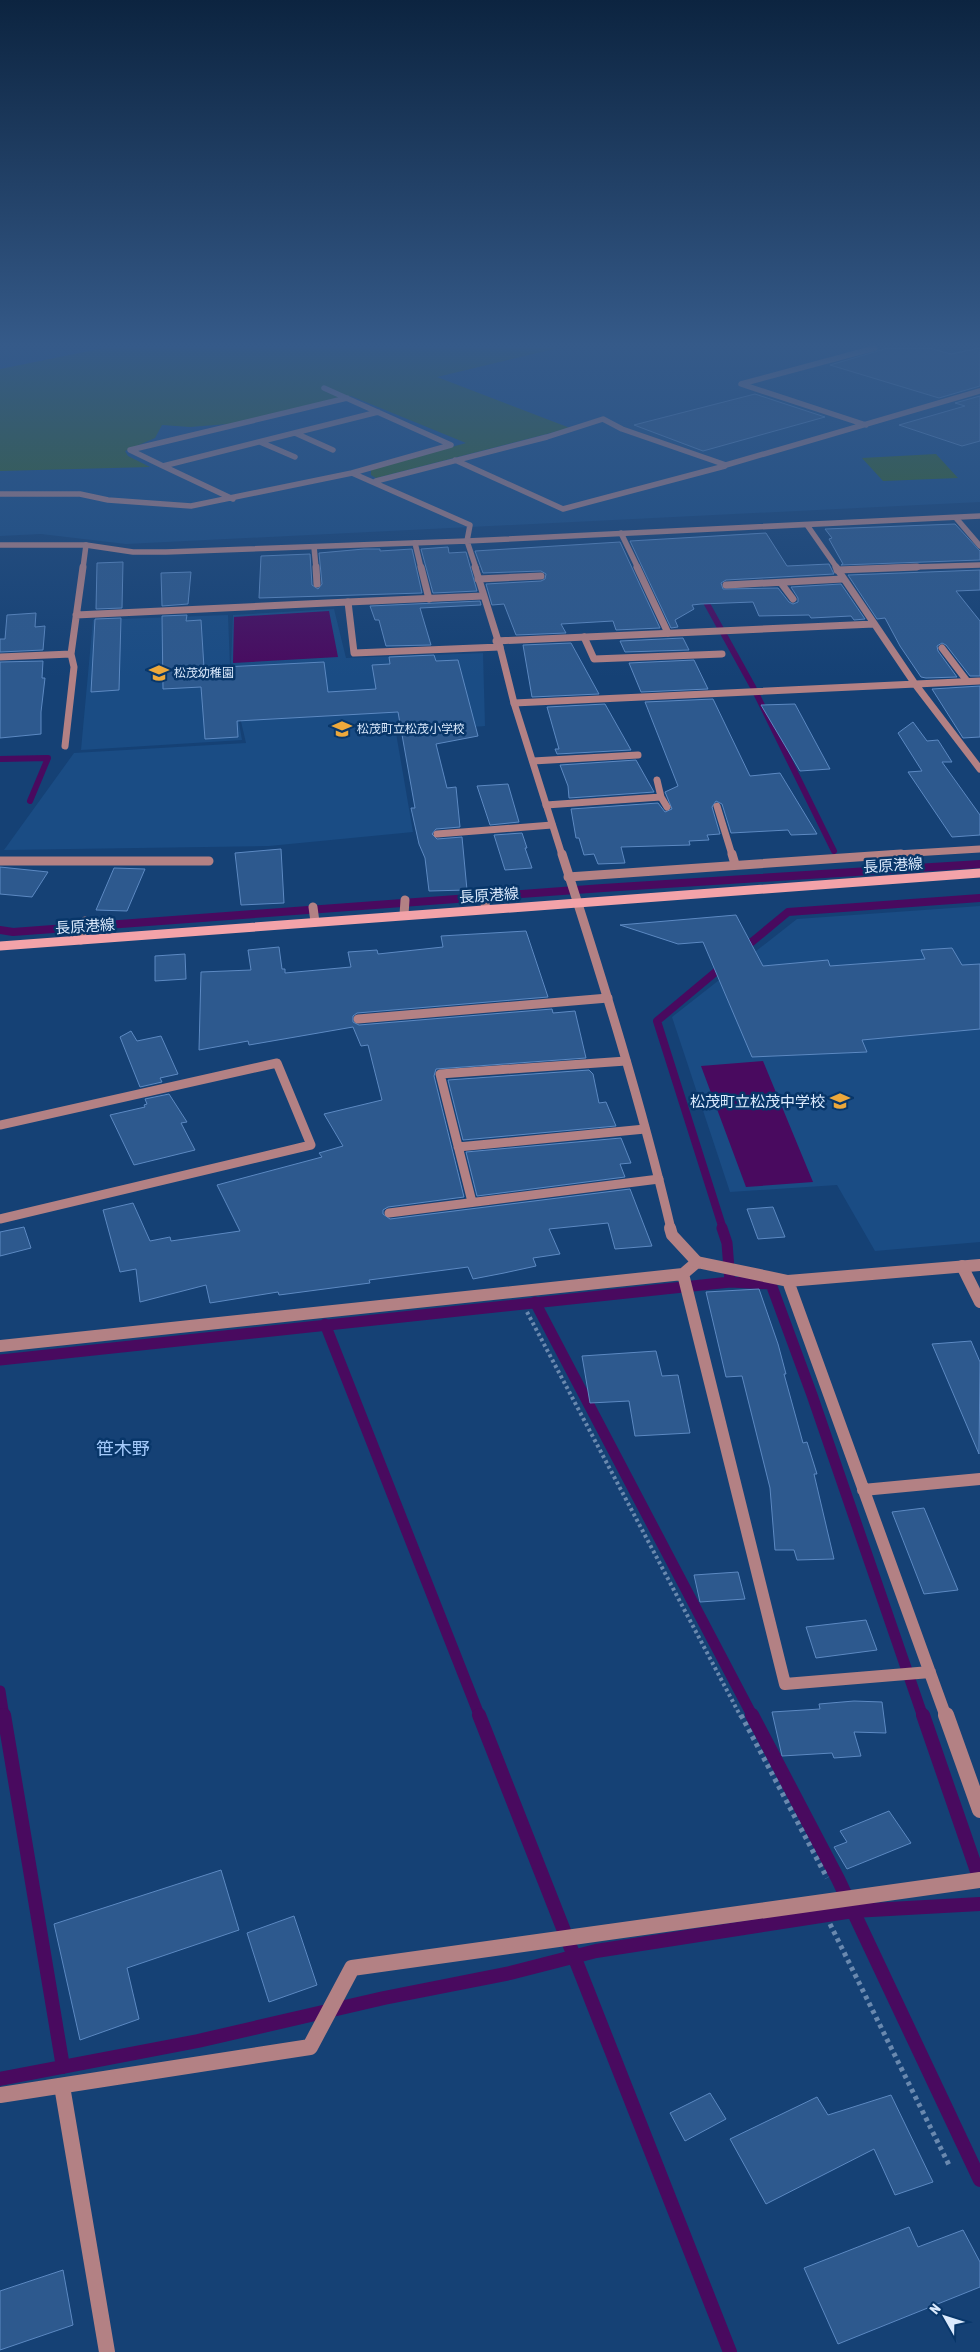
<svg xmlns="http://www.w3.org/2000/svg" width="980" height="2352" font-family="'Asap Condensed','Noto Sans JP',sans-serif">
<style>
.built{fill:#1a4c84}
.green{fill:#39611c}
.water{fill:#490a5f}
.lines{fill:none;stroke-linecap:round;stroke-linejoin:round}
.stream-far3{stroke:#490a5f;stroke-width:6}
.stream-far2{stroke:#490a5f;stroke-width:8}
.stream-far1{stroke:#490a5f;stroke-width:11}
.stream{stroke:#490a5f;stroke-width:14}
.building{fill:#2d598e;stroke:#5c89c2}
.path-far1{stroke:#6a89af;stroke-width:4;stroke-dasharray:3 3;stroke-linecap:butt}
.path{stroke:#6a89af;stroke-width:5;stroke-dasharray:4 4;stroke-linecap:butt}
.service-far3{stroke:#b38184;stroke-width:5.5}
.service-far2{stroke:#b38184;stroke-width:7}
.service-far1{stroke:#b38184;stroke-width:9}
.service{stroke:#b38184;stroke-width:12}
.minor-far4{stroke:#b38184;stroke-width:5.5}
.minor-far3{stroke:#b38184;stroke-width:7}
.minor-far2{stroke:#b38184;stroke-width:9}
.minor-far1{stroke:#b38184;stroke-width:12}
.minor{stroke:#b38184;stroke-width:16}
.tertiary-far3{stroke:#b38184;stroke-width:5.5}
.tertiary-far2{stroke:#b38184;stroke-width:7}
.tertiary-far1{stroke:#b38184;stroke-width:9}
.tertiary{stroke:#b38184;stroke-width:12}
.secondary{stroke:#f3a3a9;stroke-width:9}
.labels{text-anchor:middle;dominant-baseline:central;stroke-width:5;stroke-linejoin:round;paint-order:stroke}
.far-poi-label{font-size:12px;fill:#dbeafd;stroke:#083669;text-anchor:start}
.street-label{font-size:15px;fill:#dbeafd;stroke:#083669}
.poi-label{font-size:15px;fill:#dbeafd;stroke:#083669;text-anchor:end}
.quarter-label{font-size:18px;fill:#a4cafb;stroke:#083669}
</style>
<rect width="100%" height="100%" fill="#154175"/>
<!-- built -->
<path class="built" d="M0 348H980V502L126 544 41 534 0 536Z
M334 609 346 658 483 653 485 726 396 733 413 832 269 846 4 850 74 753 246 743 233 687 231 662 233 615Z
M228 615 231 692 235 699 242 740 81 750 93 620Z
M980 906V1242L875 1251 837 1185 730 1192 672 1017 797 919Z"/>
<!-- green -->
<path class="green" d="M104 348H558L437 377 570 428 376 478 371 475V470L376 468 466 443 351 396 241 423 190 427 162 425 155 438 125 451 128 456 150 467 0 471V369Z
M936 454 958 478 883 481 862 458Z"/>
<!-- water -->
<path class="water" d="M329 611 338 657 233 663 234 617Z
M763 1061 813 1182 746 1187 701 1066Z"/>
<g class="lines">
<!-- stream-far3 -->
<path class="stream-far3" d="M701 593 753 687 834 851
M0 759 48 758 30 801"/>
<!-- stream-far2 -->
<path class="stream-far2" d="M0 930 13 932 603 888 980 864
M742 950 788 912 980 898
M723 1229 657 1021 724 965"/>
<!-- stream-far1 -->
<path class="stream-far1" d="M722 1228 727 1243 730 1282 771 1284 812 1395 923 1717
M535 1302 753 1717
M325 1324 480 1717
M0 1360 730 1282
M0 1691 4 1717"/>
<!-- stream -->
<path class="stream" d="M4 1715 63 2067
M479 1715 730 2352
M752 1715 838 1879 980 2180
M923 1715 980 1880
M0 2079 198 2041 384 1998 510 1973 596 1951 853 1911 980 1904"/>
</g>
<!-- building -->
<path class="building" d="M888 348H929L951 354 980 348V386L939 398 830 365Z
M755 394 825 417 703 451 634 425Z
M980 396V441L962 446 899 425 965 406 955 403Z
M955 524 980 551V560L841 565 843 564 829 539 832 538 825 529Z
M766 533 787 566 829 564 834 574 726 580 721 583 723 589 778 588 789 602 793 604 798 602V598L791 587 841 584 865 619 854 620 851 616 811 618 809 615 759 616 753 602 701 604 692 605 694 609 675 620 678 627 671 628 630 541Z
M620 542 660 628 616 630 613 621 561 624 566 633 516 635 504 604 492 605 486 584 541 581 545 579 546 574 541 571 483 573 475 551Z
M448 547 449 553 466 552 477 591 433 593 421 549Z
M364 549H380V551L412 549 422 593 259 598 261 556 310 554 312 585 318 589 322 584 319 553Z
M123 562 122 608 96 609 97 563Z
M980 570V590L956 591 980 621V676H970L946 645 942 643 937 646 938 651 957 677 926 678 921 677 900 646 885 618 877 619 848 575Z
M191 572 188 604 162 606 161 573Z
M480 601 481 605 420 608 431 645 386 646 379 620H375L370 606Z
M36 613 35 627 45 626 43 650 0 652V639H5L7 615Z
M187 615 186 621 201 620 204 668 324 662 328 692 376 689 372 665 390 664 389 657 434 655 436 661 458 660 478 736 436 744 447 788 456 787 460 827 436 829 432 834 437 839 462 837 467 890 429 891 425 858 419 844 411 808H415L398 712 237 721 238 737 205 739 201 687 163 689 162 616Z
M121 618 119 690 91 692 95 619Z
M683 638 689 650 625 652 620 641Z
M571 643 599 694 532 697 523 645Z
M694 660 708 689 641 692 629 663Z
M43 661 42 678H45L41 712V734L0 738V662Z
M980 686V737L963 738 932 689Z
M713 699 750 776 780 773 817 834 791 835 788 830 731 833 722 804 716 801 712 807 720 834 707 835 709 840 689 841 690 845 621 847 625 863 598 864 594 854 584 855 579 838H576L571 809 658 803 665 812 672 809 665 792 678 786 645 702Z
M605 704 631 750 557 754 555 749H559L547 707Z
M795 704 830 769 800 771 761 705Z
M913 722 927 741 938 740 952 762H942L980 815V835L952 837 908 772 922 771 898 733Z
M636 760 654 792 569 798 568 786 560 765Z
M508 784 519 822 490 825 477 786Z
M522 833 527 848H525L532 868 505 870 494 835Z
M281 849 284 903 241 905 235 853Z
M0 867 48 872 32 897 0 894Z
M114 868 145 869 127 911 96 910Z
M736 915 763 966 828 960 830 966 925 959 921 950 952 948 962 965 980 964V1029L862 1040 867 1052 752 1057 703 942 678 944 620 925Z
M526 931 548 997 357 1013 353 1016V1022L359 1025 552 1009 553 1013 575 1011 586 1058 436 1069 434 1076 464 1197 388 1207 383 1210V1214L390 1219 630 1189 652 1246 615 1249 608 1223 549 1229 560 1254 533 1258 536 1266 504 1273 473 1279 468 1267 369 1280 370 1283 279 1295 278 1292 210 1303 206 1285 140 1302 136 1269 120 1272 103 1210 133 1203 150 1241 170 1237 171 1241 240 1231 217 1185 322 1157 319 1153 343 1146 324 1114 382 1100 368 1045 361 1046 353 1027 249 1045 248 1041 199 1050 201 972 251 970 248 950 279 947 282 969H285V973L351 967 348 952 377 950 378 954 443 947 441 936Z
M185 954 186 979 155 981V956Z
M131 1031 137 1041 161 1036 178 1074 160 1078 162 1082 140 1087 120 1037Z
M589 1070 593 1074 599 1103 606 1102 616 1126 463 1140 448 1080Z
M169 1094 187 1122 181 1123 195 1150 134 1165 110 1115 145 1107 144 1105 147 1104 145 1099Z
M621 1138 631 1163 620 1164 625 1177 477 1196 466 1152Z
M773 1207 785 1237 758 1239 747 1209Z
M24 1227 31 1248 0 1256V1232Z
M759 1289 778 1344 786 1374H784L803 1443 807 1442 817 1474H814L834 1559 797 1560 794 1550H775L770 1488 742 1376 726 1377 706 1292Z
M971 1341 980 1362 979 1454 932 1344Z
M656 1351 662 1376 678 1375 690 1433 635 1436 629 1401 590 1403 582 1356Z
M924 1508 958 1590 924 1594 892 1512Z
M738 1572 745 1599 700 1602 694 1575Z
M866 1620 877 1650 816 1658 806 1627Z
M854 1701 882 1702 886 1733 854 1732 861 1756 834 1758 832 1753 782 1756 772 1712 820 1709 819 1704Z
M889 1811 911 1843 847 1869 834 1847 847 1842 840 1831Z
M221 1870 239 1930 127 1968 139 2019 80 2040 54 1924Z
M294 1916 317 1985 269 2002 247 1933Z
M710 2093 726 2119 685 2141 670 2113Z
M891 2095 933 2182 895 2195 874 2149 766 2204 730 2139 817 2097 828 2115Z
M909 2227 918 2247 963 2230 980 2262V2287L838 2344 804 2268Z
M63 2270 73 2325 0 2350V2291Z"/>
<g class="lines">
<!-- path-far1 -->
<path class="path-far1" d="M527 1312 741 1717"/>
<!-- path -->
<path class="path" d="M741 1715 827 1878
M830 1924 949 2165"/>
<!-- service-far3 -->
<path class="service-far3" d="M324 388 451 445 352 473
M347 398 130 450 163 466 378 412
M866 425 741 384 875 348
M295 433 333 450
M260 442 295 457
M455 460 563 509 725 466
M163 466 233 499
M376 481 547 437 603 419 622 429 726 465 980 391
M0 494H80L108 500 191 506 352 473 470 525 467 541
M621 533 638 568
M314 547 316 568
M881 568 980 565"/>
<!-- service-far2 -->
<path class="service-far2" d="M316 567 317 584
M637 567 668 633
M837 570 917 567
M781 583 793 599
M726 585 843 579
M348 602 483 596
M584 637 594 659 722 654
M942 648 967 681
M533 761 638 755
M657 780 661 797 667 807
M546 805 661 797
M717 806 732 855
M437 834 552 825"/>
<!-- service-far1 -->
<path class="service-far1" d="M732 854 735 864
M483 893 486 909
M404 915 405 900
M81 940 85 921"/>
<!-- service -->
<path class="service" d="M962 1266 980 1302"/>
<!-- minor-far4 -->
<path class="minor-far4" d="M956 518 980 546
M807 525 837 568
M415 543 421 568
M83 568 86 545"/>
<!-- minor-far3 -->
<path class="minor-far3" d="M421 567 429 599
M836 567 915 684 980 769
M478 579 541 576
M76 615 348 602 354 653 500 647
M496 641 874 624
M0 657 71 654
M514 703 980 681
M65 746 74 667 71 654 83 567
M880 855 980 849"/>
<!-- minor-far2 -->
<path class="minor-far2" d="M0 861H209
M568 877 901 854
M313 907 315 922
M358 1019 608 998
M0 1125 277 1063 311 1145 0 1219
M458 1147 645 1129
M472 1202 440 1074 626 1061
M389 1213 659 1179"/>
<!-- minor-far1 -->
<path class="minor-far1" d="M683 1274 785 1684 930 1672
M788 1281 946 1717
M0 1346 683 1274 697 1262 788 1281 980 1265
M863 1490 980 1479"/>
<!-- minor -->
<path class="minor" d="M946 1715 980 1810
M62 2086 107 2352
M0 2095 310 2047 352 1968 980 1880"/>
<!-- tertiary-far3 -->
<path class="tertiary-far3" d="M467 541 476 568
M0 545H86L133 552H166L467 541 980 516"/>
<!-- tertiary-far2 -->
<path class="tertiary-far2" d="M475 567 500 647 514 703 562 855"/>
<!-- tertiary-far1 -->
<path class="tertiary-far1" d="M562 854C602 978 641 1102 671 1229"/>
<!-- tertiary -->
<path class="tertiary" d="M670 1228 672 1235 697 1262"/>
<!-- secondary -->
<path class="secondary" d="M0 946 980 873"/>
</g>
<!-- sky -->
<linearGradient id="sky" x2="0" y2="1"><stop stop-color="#0c2440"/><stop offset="0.51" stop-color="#355a89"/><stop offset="1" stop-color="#355a89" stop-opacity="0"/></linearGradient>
<rect width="980" height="677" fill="url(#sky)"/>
<!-- icons -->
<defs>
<symbol id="school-bare" viewBox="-9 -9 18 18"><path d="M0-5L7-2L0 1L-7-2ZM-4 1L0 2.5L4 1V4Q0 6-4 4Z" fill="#eda83b" stroke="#083669" stroke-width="2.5" paint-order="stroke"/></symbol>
</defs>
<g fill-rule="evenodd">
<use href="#school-bare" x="145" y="659" width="28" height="28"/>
<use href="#school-bare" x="328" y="715" width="28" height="28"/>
<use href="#school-bare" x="826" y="1087" width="28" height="28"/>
</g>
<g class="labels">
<!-- far-poi labels -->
<g class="far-poi-label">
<text x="174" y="673">松茂幼稚園</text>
<text x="357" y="729">松茂町立松茂小学校</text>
</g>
<!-- street labels -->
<g class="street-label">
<text transform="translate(893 865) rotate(-4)">長原港線</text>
<text transform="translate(489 895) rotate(-4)">長原港線</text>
<text transform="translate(85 926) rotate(-4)">長原港線</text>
</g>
<!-- poi labels -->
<g class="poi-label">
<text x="825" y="1101">松茂町立松茂中学校</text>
</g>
<!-- quarter labels -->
<g class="quarter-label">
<text x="123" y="1448">笹木野</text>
</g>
</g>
<!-- north arrow -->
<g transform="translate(945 2317) rotate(309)" stroke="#083669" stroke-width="4" paint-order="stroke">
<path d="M0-4L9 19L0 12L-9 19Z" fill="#dbeafd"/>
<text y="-8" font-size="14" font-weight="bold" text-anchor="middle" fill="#dbeafd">N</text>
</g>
</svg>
